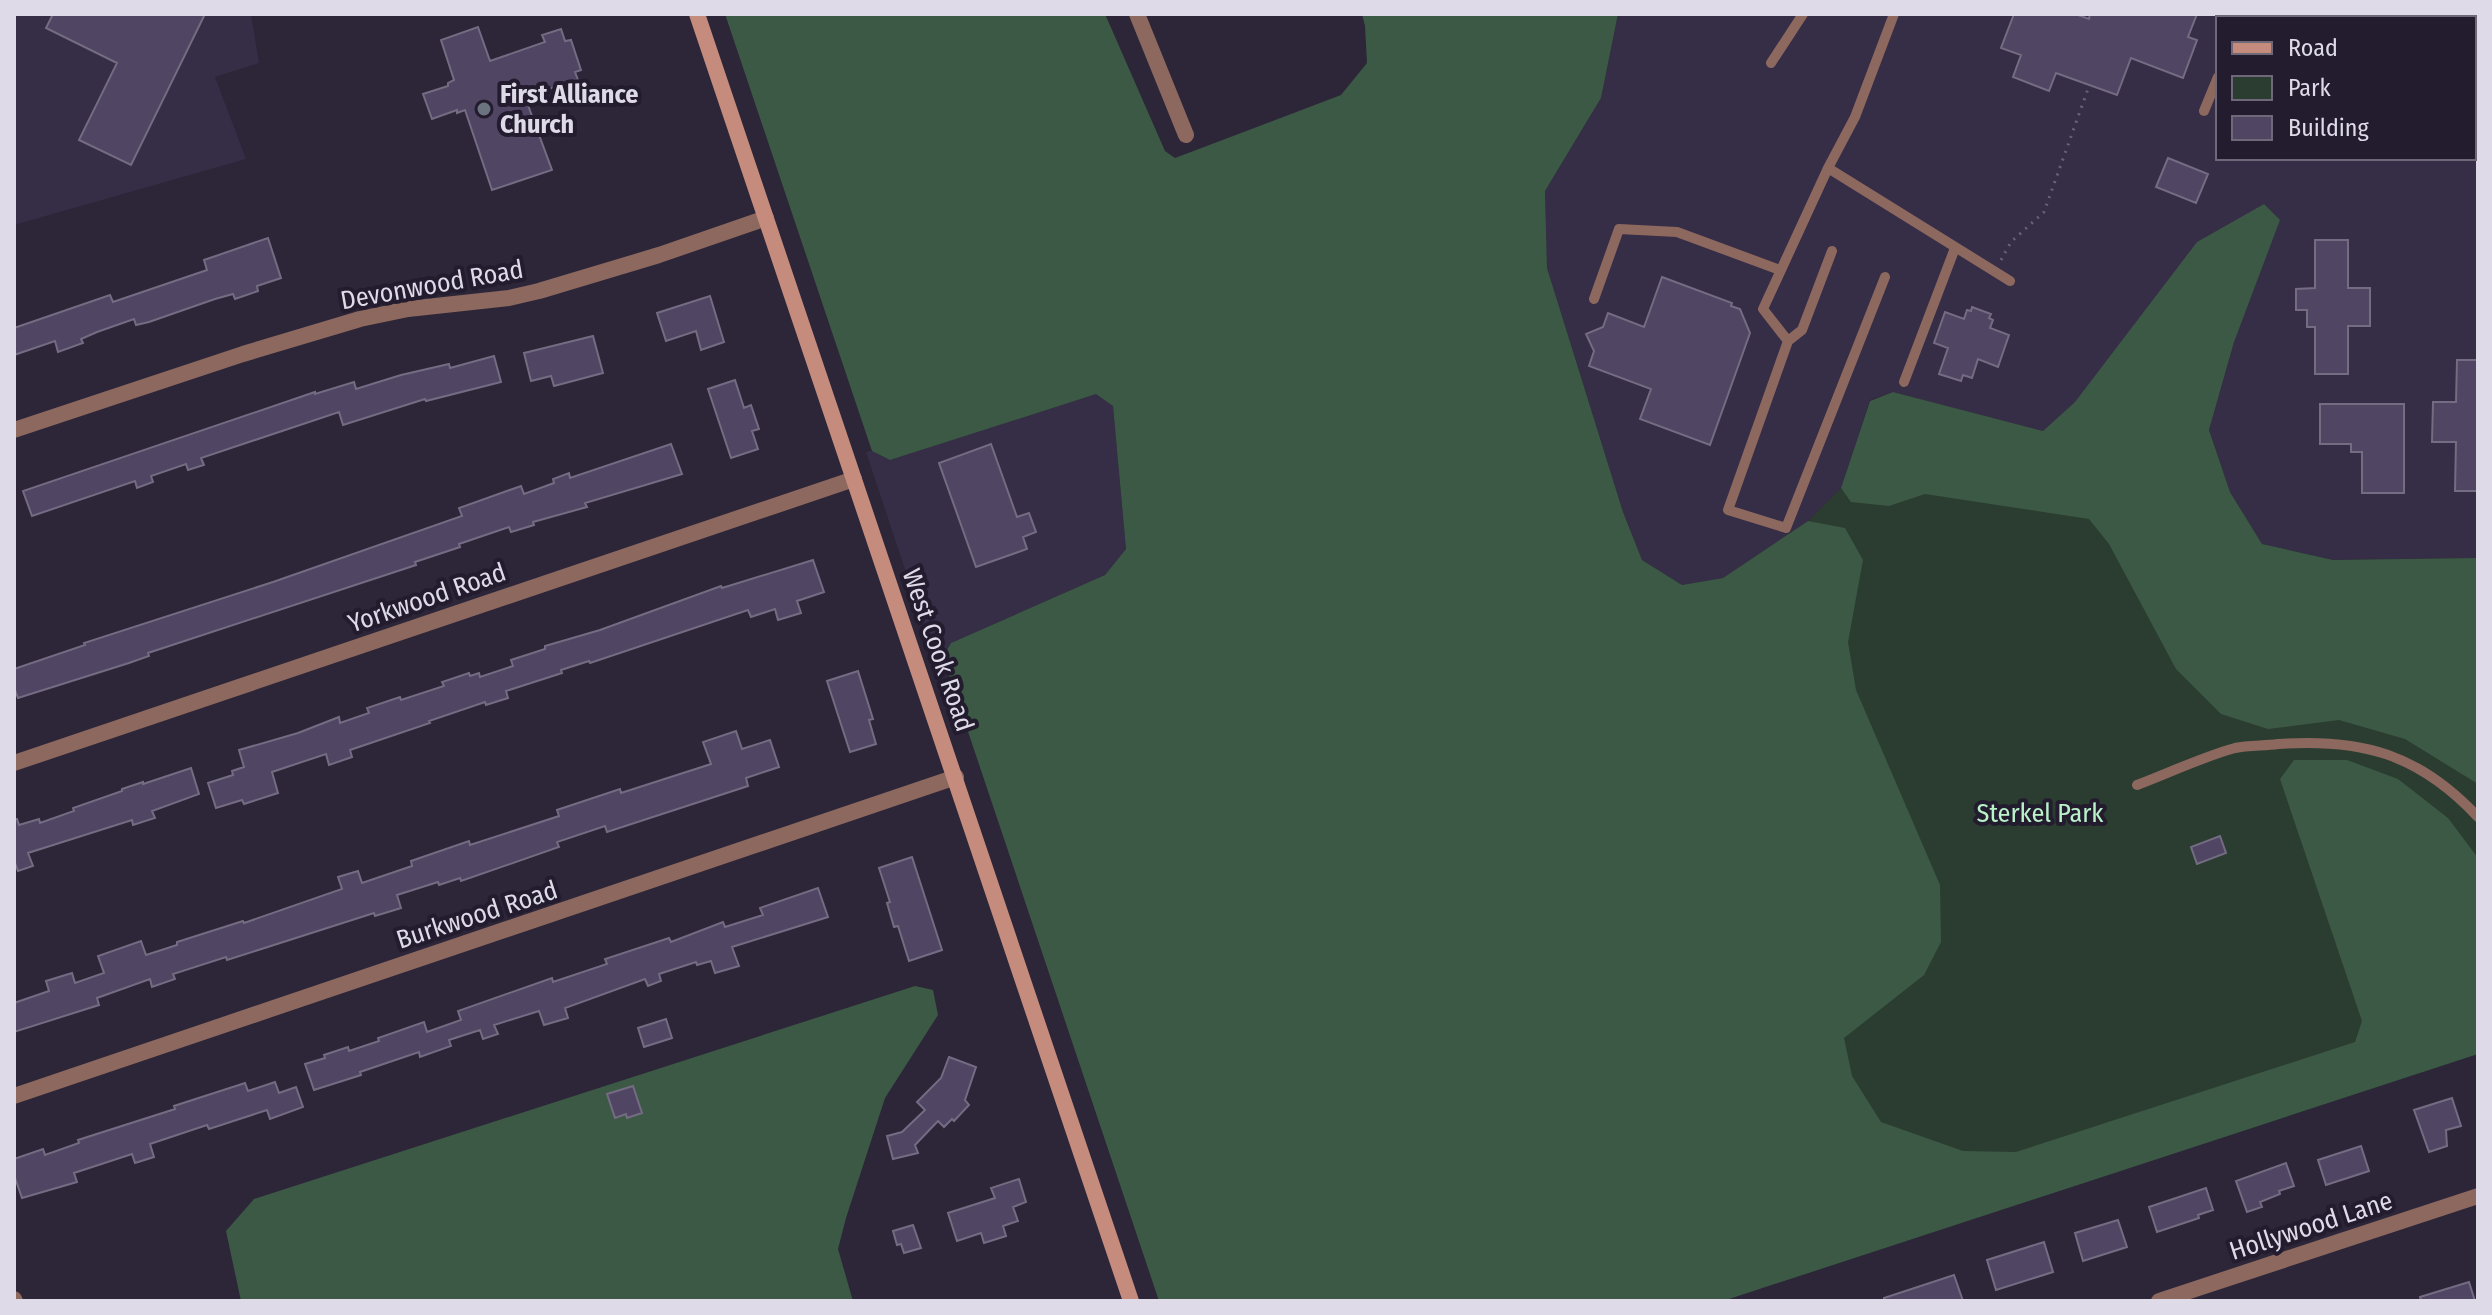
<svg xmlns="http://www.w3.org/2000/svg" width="2492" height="1315" font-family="'Fira Sans Condensed',sans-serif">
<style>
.built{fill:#362d46;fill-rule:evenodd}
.green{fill:#2b3d30}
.forest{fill:#3b5944}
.building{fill:#504563;stroke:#736c82;stroke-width:2}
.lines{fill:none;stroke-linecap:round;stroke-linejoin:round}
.path{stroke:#686373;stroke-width:3;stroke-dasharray:2 6;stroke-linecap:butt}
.lane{stroke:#8d685f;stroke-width:10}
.street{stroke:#8d685f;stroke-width:16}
.secondary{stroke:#c58b7d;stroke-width:16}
.worship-dot{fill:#6b7280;stroke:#231c2e;stroke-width:3}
.labels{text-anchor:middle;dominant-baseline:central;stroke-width:8;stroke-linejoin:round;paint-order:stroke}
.poi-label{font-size:26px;font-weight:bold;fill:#dedae7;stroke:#231c2e;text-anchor:start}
.street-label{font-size:26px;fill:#dedae7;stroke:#231c2e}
.park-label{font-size:26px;fill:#baf2ca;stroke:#231c2e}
</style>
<rect width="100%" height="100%" fill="#2c2638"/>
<!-- built -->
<path class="built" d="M14 14H251L259 63 215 77 246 159 14 225Z
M1618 14H2477L2478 558 2333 560 2262 544 2230 492 2209 430 2234 342 2075 402 2043 432 1893 392 1870 400 1841 488 1808 521 1723 578 1682 585 1642 560 1623 512 1547 268 1545 191 1601 98ZM2218 18H2474V158H2218Z
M1096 393 1113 406 1126 549 1105 575 951 643 943 657 935 660 866 452 872 451 890 460Z"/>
<!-- green -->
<path class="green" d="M2040 460 2262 544 2333 560 2478 558V1017L1827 1234 1808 521 1841 488Z"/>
<!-- forest -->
<path class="forest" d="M725 14H1105L1165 151 1175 158 1341 95 1367 63 1365 26 1362 14H1618L1601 98 1545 191 1547 268 1623 512 1642 560 1682 585 1723 578 1808 521 1845 528 1863 560 1848 642 1856 690 1940 885 1941 942 1924 975 1844 1038 1852 1076 1881 1122 1963 1151 2016 1152 2355 1042 2362 1021 2280 779 2294 760H2347L2398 779 2448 818 2478 858V1054L1723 1301H1159L943 657 951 643 1105 575 1126 549 1113 406 1096 394 890 460 872 451Z
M2264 204 2280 220 2234 342 2209 430 2230 492 2262 544 2333 560 2478 558V784L2405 739 2339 720 2268 729 2221 714 2176 669 2109 544 2089 519 1925 494 1889 506 1851 502 1841 488 1870 401 1893 392 2043 431 2075 402 2197 242Z
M915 986 933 990 938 1015 885 1098 846 1218 838 1249 853 1301H241L226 1231 254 1199Z"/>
<!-- building -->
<path class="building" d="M53 14H205L131 165 79 140 117 63 46 28Z
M2014 14H2075L2089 19 2090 14H2197L2188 37 2197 40 2183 78 2131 58 2117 95 2056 73 2049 91 2013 77 2021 55 2001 48Z
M478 27 490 61 545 42 542 35 561 29 565 41 571 40 581 70 575 72 580 85 562 91 560 85 525 97 552 170 492 190 465 110 457 113V110L432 119 423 94 448 86V83L454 80 441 40Z
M2168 158 2208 174 2196 203 2156 187Z
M268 238 281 278 257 286 258 291 235 299 233 294 215 299 149 322 136 325 134 319 97 332 81 339 83 343 58 352 55 341 14 355V328L110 295 113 302 207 270 204 260Z
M2315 240H2348V288H2370V326H2348V374H2315V327H2307V310H2296V289L2315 288Z
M1662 277 1732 303 1731 306 1740 309 1750 333 1710 445 1640 419 1651 389 1589 366 1594 351 1586 334 1603 327 1608 313 1644 327Z
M710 296 724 342 701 350 696 331 666 341 657 313Z
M1972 307 1991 314 1989 318 1993 320 1990 328 2009 335 1998 367 1978 359 1972 378 1963 375 1961 381 1939 374 1948 348 1934 343 1945 312 1964 319 1967 310 1971 311Z
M593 336 603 373 554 386 551 376 531 381 524 353Z
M494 356 501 382 426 401 425 399 343 425 339 412 201 458 204 465 188 470 186 464 151 476 153 482 137 488 135 481 32 516 23 491 315 392V394L354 382 356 389 401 375 449 364 450 368Z
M2457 360H2478V491H2455L2456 442H2432L2433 402H2456Z
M735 380 744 408 751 405 759 429 752 431 758 449 731 458 708 389Z
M2320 404H2404V493H2362V452H2351V444H2320Z
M671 444 682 474 585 503 587 507 533 522 534 525 511 532 509 527 459 544 460 547 415 562 416 565 148 653 149 656 129 663 18 698 14 687V669L85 645 84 643 273 582 462 516 459 508 521 486 524 494 554 483 553 479 569 473 570 478Z
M991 444 1017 517 1029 513 1036 532 1023 537 1027 549 976 567 939 463Z
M813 560 824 592 797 601 801 613 778 620 775 609 751 617 748 610 590 663 589 661 561 670 562 673 506 691 508 698 486 705 485 702 429 721 430 723 350 750 352 757 329 765 326 754 272 772 278 793 244 804 242 800 216 808 208 783 233 775 232 771 244 767 239 750 298 733 339 717 340 723 369 713 367 708 400 697 401 700 444 686 442 682 469 673 470 676 479 673 480 677 513 666 511 660 545 649V646L600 630 721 586 722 588Z
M858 671 873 719 869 720 876 744 850 752 827 681Z
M736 731 742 749 770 740 779 767 746 778 748 786 607 832 605 826 557 842 559 847 461 881 460 878 439 885 438 882 397 895 401 908 375 916 374 913 227 960 226 957 173 974 175 979 152 987 150 979 97 998 99 1005 14 1032V1003L49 991 46 981 72 973 75 983 104 973 98 956 141 941 146 955 177 945V942L243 921 244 923 342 889 338 877 358 871 362 883 412 866 411 861 469 841 470 845 559 816 557 810 620 789 621 793 711 764 703 742Z
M191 768 199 794 152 811 155 818 133 825 132 820 28 853 33 866 18 871 14 860V819H17L19 825 39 819 40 823 74 811 73 808 122 791V789L143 782V784Z
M2220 836 2226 853 2197 864 2191 847Z
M912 857 942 950 909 961 898 926 894 927 887 903 890 902 879 868Z
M818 888 828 917 732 947 739 966 715 973 711 961 697 965 696 962 659 974 661 981 648 986 645 979 565 1008 568 1018 544 1025 539 1011 494 1025 498 1034 483 1039 480 1030 449 1040 451 1046 420 1057 419 1052 360 1072 361 1075 314 1090 305 1064 325 1058 324 1055 348 1047 349 1051 379 1041 378 1038 424 1022 427 1032 461 1020 458 1011 552 978 553 982 607 964 605 959 669 938 671 942 723 922 725 927 763 915 760 908Z
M666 1019 672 1038 644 1047 638 1028Z
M949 1057 976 1067 965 1100 969 1105 954 1121 952 1119 944 1127 938 1121 915 1145 918 1153 893 1159 887 1136 902 1132 925 1110 917 1102 941 1078Z
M275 1082 279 1093 296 1087 303 1107 270 1119 267 1110 209 1129 207 1125 150 1144 154 1157 135 1163 132 1154 74 1173 77 1182 22 1198 14 1175V1159L43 1149 45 1155 79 1143 78 1140 175 1109 174 1106 245 1083 248 1091Z
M633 1086 642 1113 627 1118 626 1114 615 1118 607 1094Z
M2452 1098 2461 1126 2446 1130 2447 1146 2429 1152 2414 1110Z
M2361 1146 2369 1171 2326 1185 2318 1160Z
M2286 1163 2294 1186 2279 1191 2280 1194 2260 1202 2262 1207 2247 1212 2236 1181Z
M1019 1179 1026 1202 1013 1207 1018 1221 1003 1226 1006 1236 984 1243 981 1233 957 1241 948 1213 995 1198 991 1188Z
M2206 1188 2213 1210 2198 1215 2199 1218 2157 1232 2149 1207Z
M2118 1220 2127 1247 2083 1261 2075 1233Z
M913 1225 921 1248 904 1253 901 1244 897 1245 893 1231Z
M2044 1242 2053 1272 1996 1290 1987 1260Z
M1954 1275 1963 1301H1884V1298Z
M2469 1282 2475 1301H2421L2420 1297Z"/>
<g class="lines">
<!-- path -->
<path class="path" d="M2001 260 2011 242 2044 212 2088 89"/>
<!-- lane -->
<path class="lane" d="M2241 18 2243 14
M1771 63 1803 14
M2204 111 2218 77
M1828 168 2010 281
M1885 277 1786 528 1728 510 1788 341 1763 309 1828 168 1855 117 1894 14
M1594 299 1619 229 1677 232 1780 270
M1788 341 1802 330 1832 251
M1904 382 1955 248
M2137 785C2169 773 2202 757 2235 748 2249 745 2265 746 2278 744 2362 738 2419 754 2478 817"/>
<!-- street -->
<path class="street" d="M1137 14 1186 135
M14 430 243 354 360 319 408 309 509 298 539 291 659 255 766 218
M14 763 854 479
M14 1096 956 777
M14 1299 15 1301
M2159 1301 2478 1196"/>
<!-- secondary -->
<path class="secondary" d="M697 14 1131 1301"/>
</g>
<!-- markers -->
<circle class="worship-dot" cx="484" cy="109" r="8"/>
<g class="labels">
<!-- poi labels -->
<g class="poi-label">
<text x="500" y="94">First Alliance<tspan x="500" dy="30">Church</tspan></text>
</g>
<!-- street labels -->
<g class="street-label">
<text transform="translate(432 285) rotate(-10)">Devonwood Road</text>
<text transform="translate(427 598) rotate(-19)">Yorkwood Road</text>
<text transform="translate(938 650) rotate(71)">West Cook Road</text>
<text transform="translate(477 915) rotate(-18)">Burkwood Road</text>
<text transform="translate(2311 1226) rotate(-18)">Hollywood Lane</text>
</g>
<!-- park labels -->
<g class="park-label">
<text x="2040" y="813">Sterkel Park</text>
</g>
</g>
<!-- border -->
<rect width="2492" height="1315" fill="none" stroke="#dedae7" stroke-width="32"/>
<!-- legend -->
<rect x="2216" y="16" width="260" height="144" fill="#231c2e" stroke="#6e6878" stroke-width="2"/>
<rect x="2232" y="42" width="40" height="12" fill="#c58b7d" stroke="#6e6878" stroke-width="2"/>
<text x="2288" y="56" font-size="24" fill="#dedae7">Road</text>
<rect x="2232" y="76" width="40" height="24" fill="#2b3d30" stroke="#6e6878" stroke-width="2"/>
<text x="2288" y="96" font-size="24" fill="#dedae7">Park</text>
<rect x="2232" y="116" width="40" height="24" fill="#504563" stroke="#6e6878" stroke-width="2"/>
<text x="2288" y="136" font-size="24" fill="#dedae7">Building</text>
</svg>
